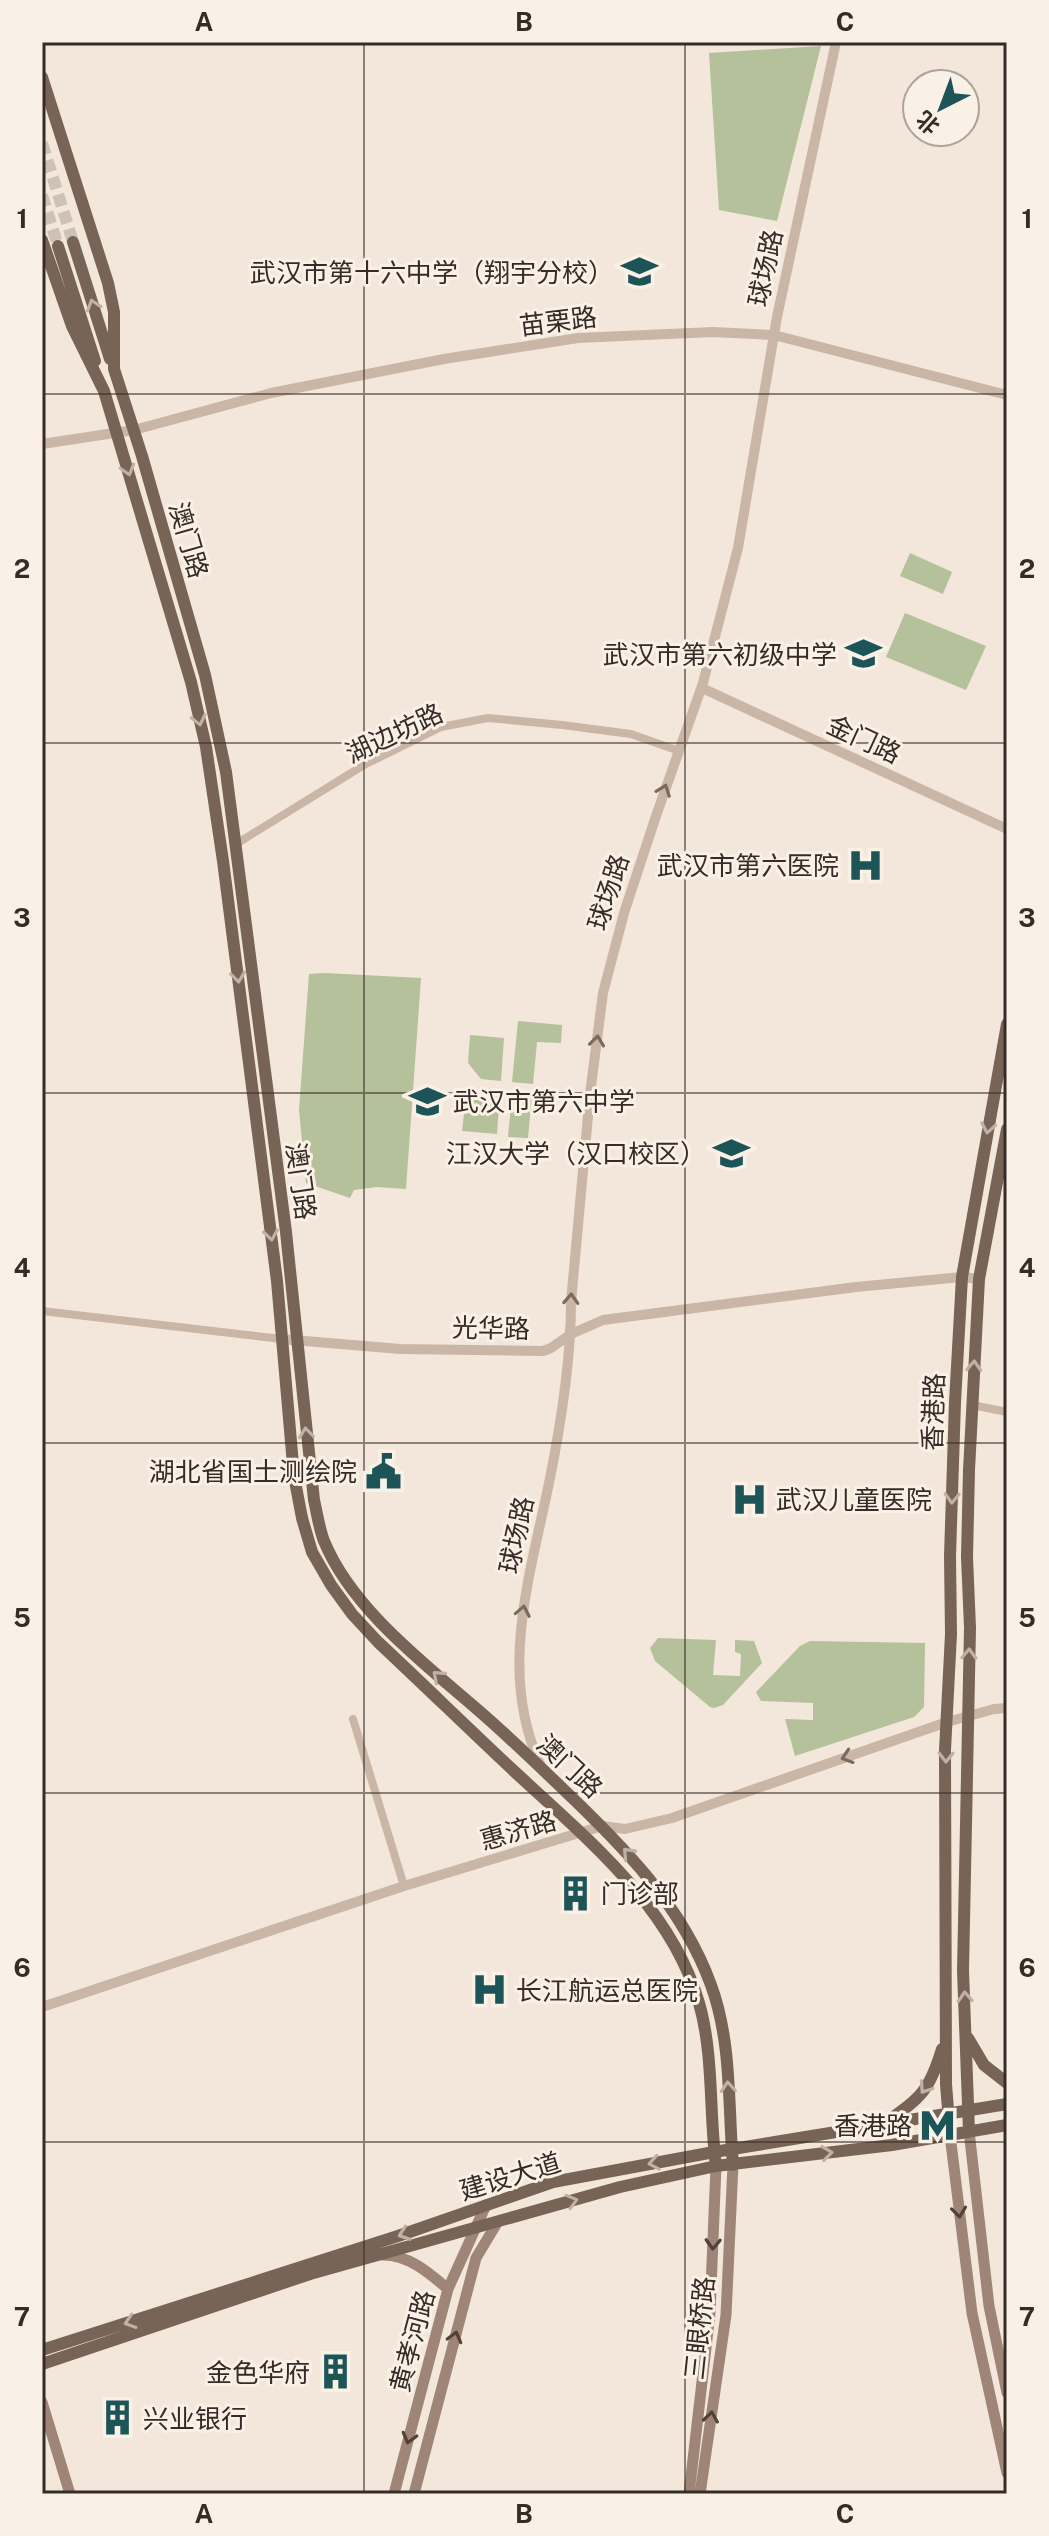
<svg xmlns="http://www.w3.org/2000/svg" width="1049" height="2536" font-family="'Public Sans','Noto Sans SC',sans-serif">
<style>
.green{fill:#b4c19a}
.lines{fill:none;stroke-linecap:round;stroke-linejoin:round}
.primary-tunnel{stroke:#ccc2b6;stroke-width:12;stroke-dasharray:12 6;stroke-linecap:butt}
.minor{stroke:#cab6a6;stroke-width:8}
.tertiary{stroke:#cab6a6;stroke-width:10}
.secondary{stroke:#9e8577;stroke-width:11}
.primary{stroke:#786357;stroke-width:12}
.oneway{stroke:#c0b1a6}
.oneway2{stroke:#796a60}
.oneway3{stroke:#50423b}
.grid{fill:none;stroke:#362c27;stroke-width:2;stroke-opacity:0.55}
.labels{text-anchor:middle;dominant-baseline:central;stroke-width:6;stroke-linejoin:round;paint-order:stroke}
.street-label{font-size:26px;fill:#362c27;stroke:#faf1e6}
.poi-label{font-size:26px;fill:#362c27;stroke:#faf1e6;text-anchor:end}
.neatline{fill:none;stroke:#362c27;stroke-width:3}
.grid-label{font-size:26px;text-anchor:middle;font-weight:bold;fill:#362c27}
</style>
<rect width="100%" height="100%" fill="#f2e7da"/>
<!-- green -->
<path class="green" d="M821 46 777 221 719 210 709 53Z
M910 553 952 572 943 594 900 576Z
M905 613 986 646 966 690 886 657Z
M325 973 421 978 406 1189 377 1187 354 1190 350 1198 306 1183 299 1110 309 974Z
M518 1021 562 1025 561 1043 537 1042 533 1084 512 1082Z
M470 1035 504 1038 501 1081 481 1079 468 1063Z
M480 1090 500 1092 497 1134 462 1131 465 1104Z
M512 1093 532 1095 528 1138 508 1137Z
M658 1638 716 1640 713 1675 740 1676 741 1654 735 1652V1640L754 1641 762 1663 723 1705 714 1708 710 1707 655 1661 650 1648Z
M810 1641 925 1643 924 1707 914 1717 795 1756 785 1719 813 1720V1703L761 1701 756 1692 800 1646Z"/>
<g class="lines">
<!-- primary-tunnel -->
<path class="primary-tunnel" d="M42 143 73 242
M42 195 58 246"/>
<!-- minor -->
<path class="minor" d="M236 844 364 765 441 727 488 718 562 725 631 734 679 751
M42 1311 281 1339
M972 1405 1007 1412
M353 1719 404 1886"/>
<!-- tertiary -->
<path class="tertiary" d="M42 444 134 430 271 393 444 359 578 338 713 332 774 335 1007 395
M702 688 1007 829
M281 1339 400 1349 543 1351 551 1348 571 1334 603 1320 856 1287 962 1277 979 1279
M540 1764C498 1673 530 1576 549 1483 561 1424 571 1362 571 1302L590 1094 603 993 624 913 656 816 703 683 738 548 777 317 836 42
M42 2007 404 1886 602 1826 625 1829 672 1818 947 1722 994 1709 1007 1708"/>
<!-- secondary -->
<path class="secondary" d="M969 2131 989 2306 1007 2393
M950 2135 972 2313 1007 2473
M383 2255C409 2255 429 2273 448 2289
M42 2402 70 2494
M394 2494 448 2289 486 2205
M414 2494 476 2258 497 2223
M689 2494 710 2313 716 2166
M700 2494 726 2315 733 2165"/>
<!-- primary -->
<path class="primary" d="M42 77 108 283 114 312V369L142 456 205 675 226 772 286 1232 314 1500C317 1513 319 1528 324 1541 352 1609 424 1663 478 1710 507 1735 535 1762 562 1788 622 1845 682 1905 711 1985 732 2042 728 2106 733 2165
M42 240 72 326 104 391 191 682 206 747 223 861 277 1281 294 1476 302 1518 312 1552 331 1585 352 1614 378 1642C424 1685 469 1729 515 1772 586 1838 671 1906 699 2003 714 2055 709 2113 716 2166
M73 242 110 359
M58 246 95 361
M968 2038 984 2065 1007 2083
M885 2123C921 2097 929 2092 942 2049
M969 2131 963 1971 970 1628 967 1557 969 1470 979 1279 1007 1129
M950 2135 946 2084 945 1750 951 1634 950 1556 955 1402 962 1277 1007 1024
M42 2350 398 2236 553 2182 714 2152 1007 2104
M42 2364 310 2274 620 2187 716 2166 892 2145 1007 2125"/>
</g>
<!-- one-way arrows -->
<defs><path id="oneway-chevron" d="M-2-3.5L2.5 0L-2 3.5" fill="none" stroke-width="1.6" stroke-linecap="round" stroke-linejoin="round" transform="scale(2)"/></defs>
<g class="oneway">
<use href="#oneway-chevron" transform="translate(93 305) rotate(-108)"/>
<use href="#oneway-chevron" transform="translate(128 470) rotate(73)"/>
<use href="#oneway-chevron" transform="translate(199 720) rotate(77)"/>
<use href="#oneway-chevron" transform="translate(238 977) rotate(83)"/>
<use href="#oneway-chevron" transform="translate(988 1128) rotate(100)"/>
<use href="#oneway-chevron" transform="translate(271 1235) rotate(82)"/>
<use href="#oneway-chevron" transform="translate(974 1366) rotate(-87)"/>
<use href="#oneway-chevron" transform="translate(306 1433) rotate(-96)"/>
<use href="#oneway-chevron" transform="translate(952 1498) rotate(92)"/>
<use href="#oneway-chevron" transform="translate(969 1654) rotate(-88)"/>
<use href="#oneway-chevron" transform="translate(438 1676) rotate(-139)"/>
<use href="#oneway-chevron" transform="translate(946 1757) rotate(91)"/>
<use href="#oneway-chevron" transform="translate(628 1853) rotate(-133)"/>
<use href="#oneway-chevron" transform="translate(965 1997) rotate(-93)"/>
<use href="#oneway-chevron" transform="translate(728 2087) rotate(-94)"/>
<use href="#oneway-chevron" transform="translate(925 2088) rotate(124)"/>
<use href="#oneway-chevron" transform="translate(827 2153) rotate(-7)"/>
<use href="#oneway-chevron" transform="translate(654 2163) rotate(170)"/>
<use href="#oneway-chevron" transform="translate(572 2201) rotate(-16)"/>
<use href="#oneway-chevron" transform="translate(404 2234) rotate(161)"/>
<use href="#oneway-chevron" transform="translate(130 2322) rotate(162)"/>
</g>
<g class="oneway2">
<use href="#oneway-chevron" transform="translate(664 790) rotate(-70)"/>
<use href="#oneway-chevron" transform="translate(597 1041) rotate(-83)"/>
<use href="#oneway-chevron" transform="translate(571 1299) rotate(-87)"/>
<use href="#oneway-chevron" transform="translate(523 1611) rotate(-79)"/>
<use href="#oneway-chevron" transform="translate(847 1757) rotate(162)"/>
</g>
<g class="oneway3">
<use href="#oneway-chevron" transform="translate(959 2212) rotate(83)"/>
<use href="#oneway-chevron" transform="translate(713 2244) rotate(92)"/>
<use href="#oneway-chevron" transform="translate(455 2337) rotate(-75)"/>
<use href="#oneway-chevron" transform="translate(711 2417) rotate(-82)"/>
<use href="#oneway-chevron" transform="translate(409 2438) rotate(105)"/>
</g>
<!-- grid -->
<path class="grid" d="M364 42V2494M685 42V2494M42 394H1007M42 743H1007M42 1093H1007M42 1443H1007M42 1793H1007M42 2142H1007"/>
<!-- icons -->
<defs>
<symbol id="school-bare" viewBox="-9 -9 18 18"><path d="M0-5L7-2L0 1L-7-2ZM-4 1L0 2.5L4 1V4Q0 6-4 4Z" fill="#1c5458" stroke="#faf1e6" stroke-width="2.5" paint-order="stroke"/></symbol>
<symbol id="hospital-bare" viewBox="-9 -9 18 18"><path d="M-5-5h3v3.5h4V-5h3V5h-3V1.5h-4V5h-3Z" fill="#1c5458" stroke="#faf1e6" stroke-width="2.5" paint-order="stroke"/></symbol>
<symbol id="university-bare" viewBox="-9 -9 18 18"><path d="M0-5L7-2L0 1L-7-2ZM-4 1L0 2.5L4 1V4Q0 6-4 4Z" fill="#1c5458" stroke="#faf1e6" stroke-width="2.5" paint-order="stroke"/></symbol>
<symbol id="civic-bare" viewBox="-9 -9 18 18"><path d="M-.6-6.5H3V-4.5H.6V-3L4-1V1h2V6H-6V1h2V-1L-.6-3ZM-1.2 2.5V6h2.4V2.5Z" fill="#1c5458" stroke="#faf1e6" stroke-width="2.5" paint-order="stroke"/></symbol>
<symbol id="building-bare" viewBox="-9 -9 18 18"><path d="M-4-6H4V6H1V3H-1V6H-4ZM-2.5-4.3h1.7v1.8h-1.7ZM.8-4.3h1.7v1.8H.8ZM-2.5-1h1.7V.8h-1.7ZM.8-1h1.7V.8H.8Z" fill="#1c5458" stroke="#faf1e6" stroke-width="2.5" paint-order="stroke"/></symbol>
<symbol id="metro-bare" viewBox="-9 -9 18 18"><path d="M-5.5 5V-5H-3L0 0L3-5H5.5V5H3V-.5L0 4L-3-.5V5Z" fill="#1c5458" stroke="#faf1e6" stroke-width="2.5" paint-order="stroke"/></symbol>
</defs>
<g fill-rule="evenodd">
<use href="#school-bare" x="614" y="246" width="51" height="51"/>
<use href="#school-bare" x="838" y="628" width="51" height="51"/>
<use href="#hospital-bare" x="840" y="840" width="51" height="51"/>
<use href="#school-bare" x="402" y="1076" width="51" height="51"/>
<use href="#university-bare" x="706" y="1128" width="51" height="51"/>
<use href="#civic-bare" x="358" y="1446" width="51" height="51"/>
<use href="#hospital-bare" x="724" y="1474" width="51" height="51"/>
<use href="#building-bare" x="550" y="1868" width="51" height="51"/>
<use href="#hospital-bare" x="464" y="1964" width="51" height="51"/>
<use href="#metro-bare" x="912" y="2100" width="51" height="51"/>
<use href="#building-bare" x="310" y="2346" width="51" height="51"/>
<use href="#building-bare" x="92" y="2392" width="51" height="51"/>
</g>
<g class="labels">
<!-- street labels -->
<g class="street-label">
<text transform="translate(765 268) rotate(-78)">球场路</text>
<text transform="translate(558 321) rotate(-7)">苗栗路</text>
<text transform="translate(189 540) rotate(74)">澳门路</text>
<text transform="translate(394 733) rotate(-25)">湖边坊路</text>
<text transform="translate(864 739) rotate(25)">金门路</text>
<text transform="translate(608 892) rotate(-72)">球场路</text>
<text transform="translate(301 1181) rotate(82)">澳门路</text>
<text transform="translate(491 1328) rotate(1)">光华路</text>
<text transform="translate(933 1412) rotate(-88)">香港路</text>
<text transform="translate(516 1535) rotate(-78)">球场路</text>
<text transform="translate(570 1766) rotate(43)">澳门路</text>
<text transform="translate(518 1830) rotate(-16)">惠济路</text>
<text transform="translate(510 2176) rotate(-17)">建设大道</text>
<text transform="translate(699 2328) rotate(-84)">三眼桥路</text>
<text transform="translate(412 2341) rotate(-75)">黄孝河路</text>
</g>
<!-- poi labels -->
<g class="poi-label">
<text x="614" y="272">武汉市第十六中学（翔宇分校）</text>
<text x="837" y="654">武汉市第六初级中学</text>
<text x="839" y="865">武汉市第六医院</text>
<text x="453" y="1101" text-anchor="start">武汉市第六中学</text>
<text x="706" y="1153">江汉大学（汉口校区）</text>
<text x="357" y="1471">湖北省国土测绘院</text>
<text x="776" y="1499" text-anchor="start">武汉儿童医院</text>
<text x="601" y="1893" text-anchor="start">门诊部</text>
<text x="516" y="1990" text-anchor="start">长江航运总医院</text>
<text x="912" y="2125">香港路</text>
<text x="310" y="2372">金色华府</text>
<text x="143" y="2418" text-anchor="start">兴业银行</text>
</g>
</g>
<!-- border -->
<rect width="1049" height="2536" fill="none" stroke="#faf1e6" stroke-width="88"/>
<!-- north arrow -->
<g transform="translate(941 108) rotate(222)"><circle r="38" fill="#faf1e6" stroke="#aca29a" stroke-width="2"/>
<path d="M0-6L14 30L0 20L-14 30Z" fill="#1c5458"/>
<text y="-12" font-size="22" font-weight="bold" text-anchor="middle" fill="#362c27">北</text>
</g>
<rect x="44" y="44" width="961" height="2448" class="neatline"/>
<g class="grid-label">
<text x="204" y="31">A</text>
<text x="524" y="31">B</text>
<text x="845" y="31">C</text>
<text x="22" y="228">1</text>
<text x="1027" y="228">1</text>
<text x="22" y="578">2</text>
<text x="1027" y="578">2</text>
<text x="22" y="927">3</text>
<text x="1027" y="927">3</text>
<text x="22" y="1277">4</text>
<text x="1027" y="1277">4</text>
<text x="22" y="1627">5</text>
<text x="1027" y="1627">5</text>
<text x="22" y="1977">6</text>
<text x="1027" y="1977">6</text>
<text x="22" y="2326">7</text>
<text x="1027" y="2326">7</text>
<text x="204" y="2523">A</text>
<text x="524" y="2523">B</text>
<text x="845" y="2523">C</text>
</g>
</svg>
